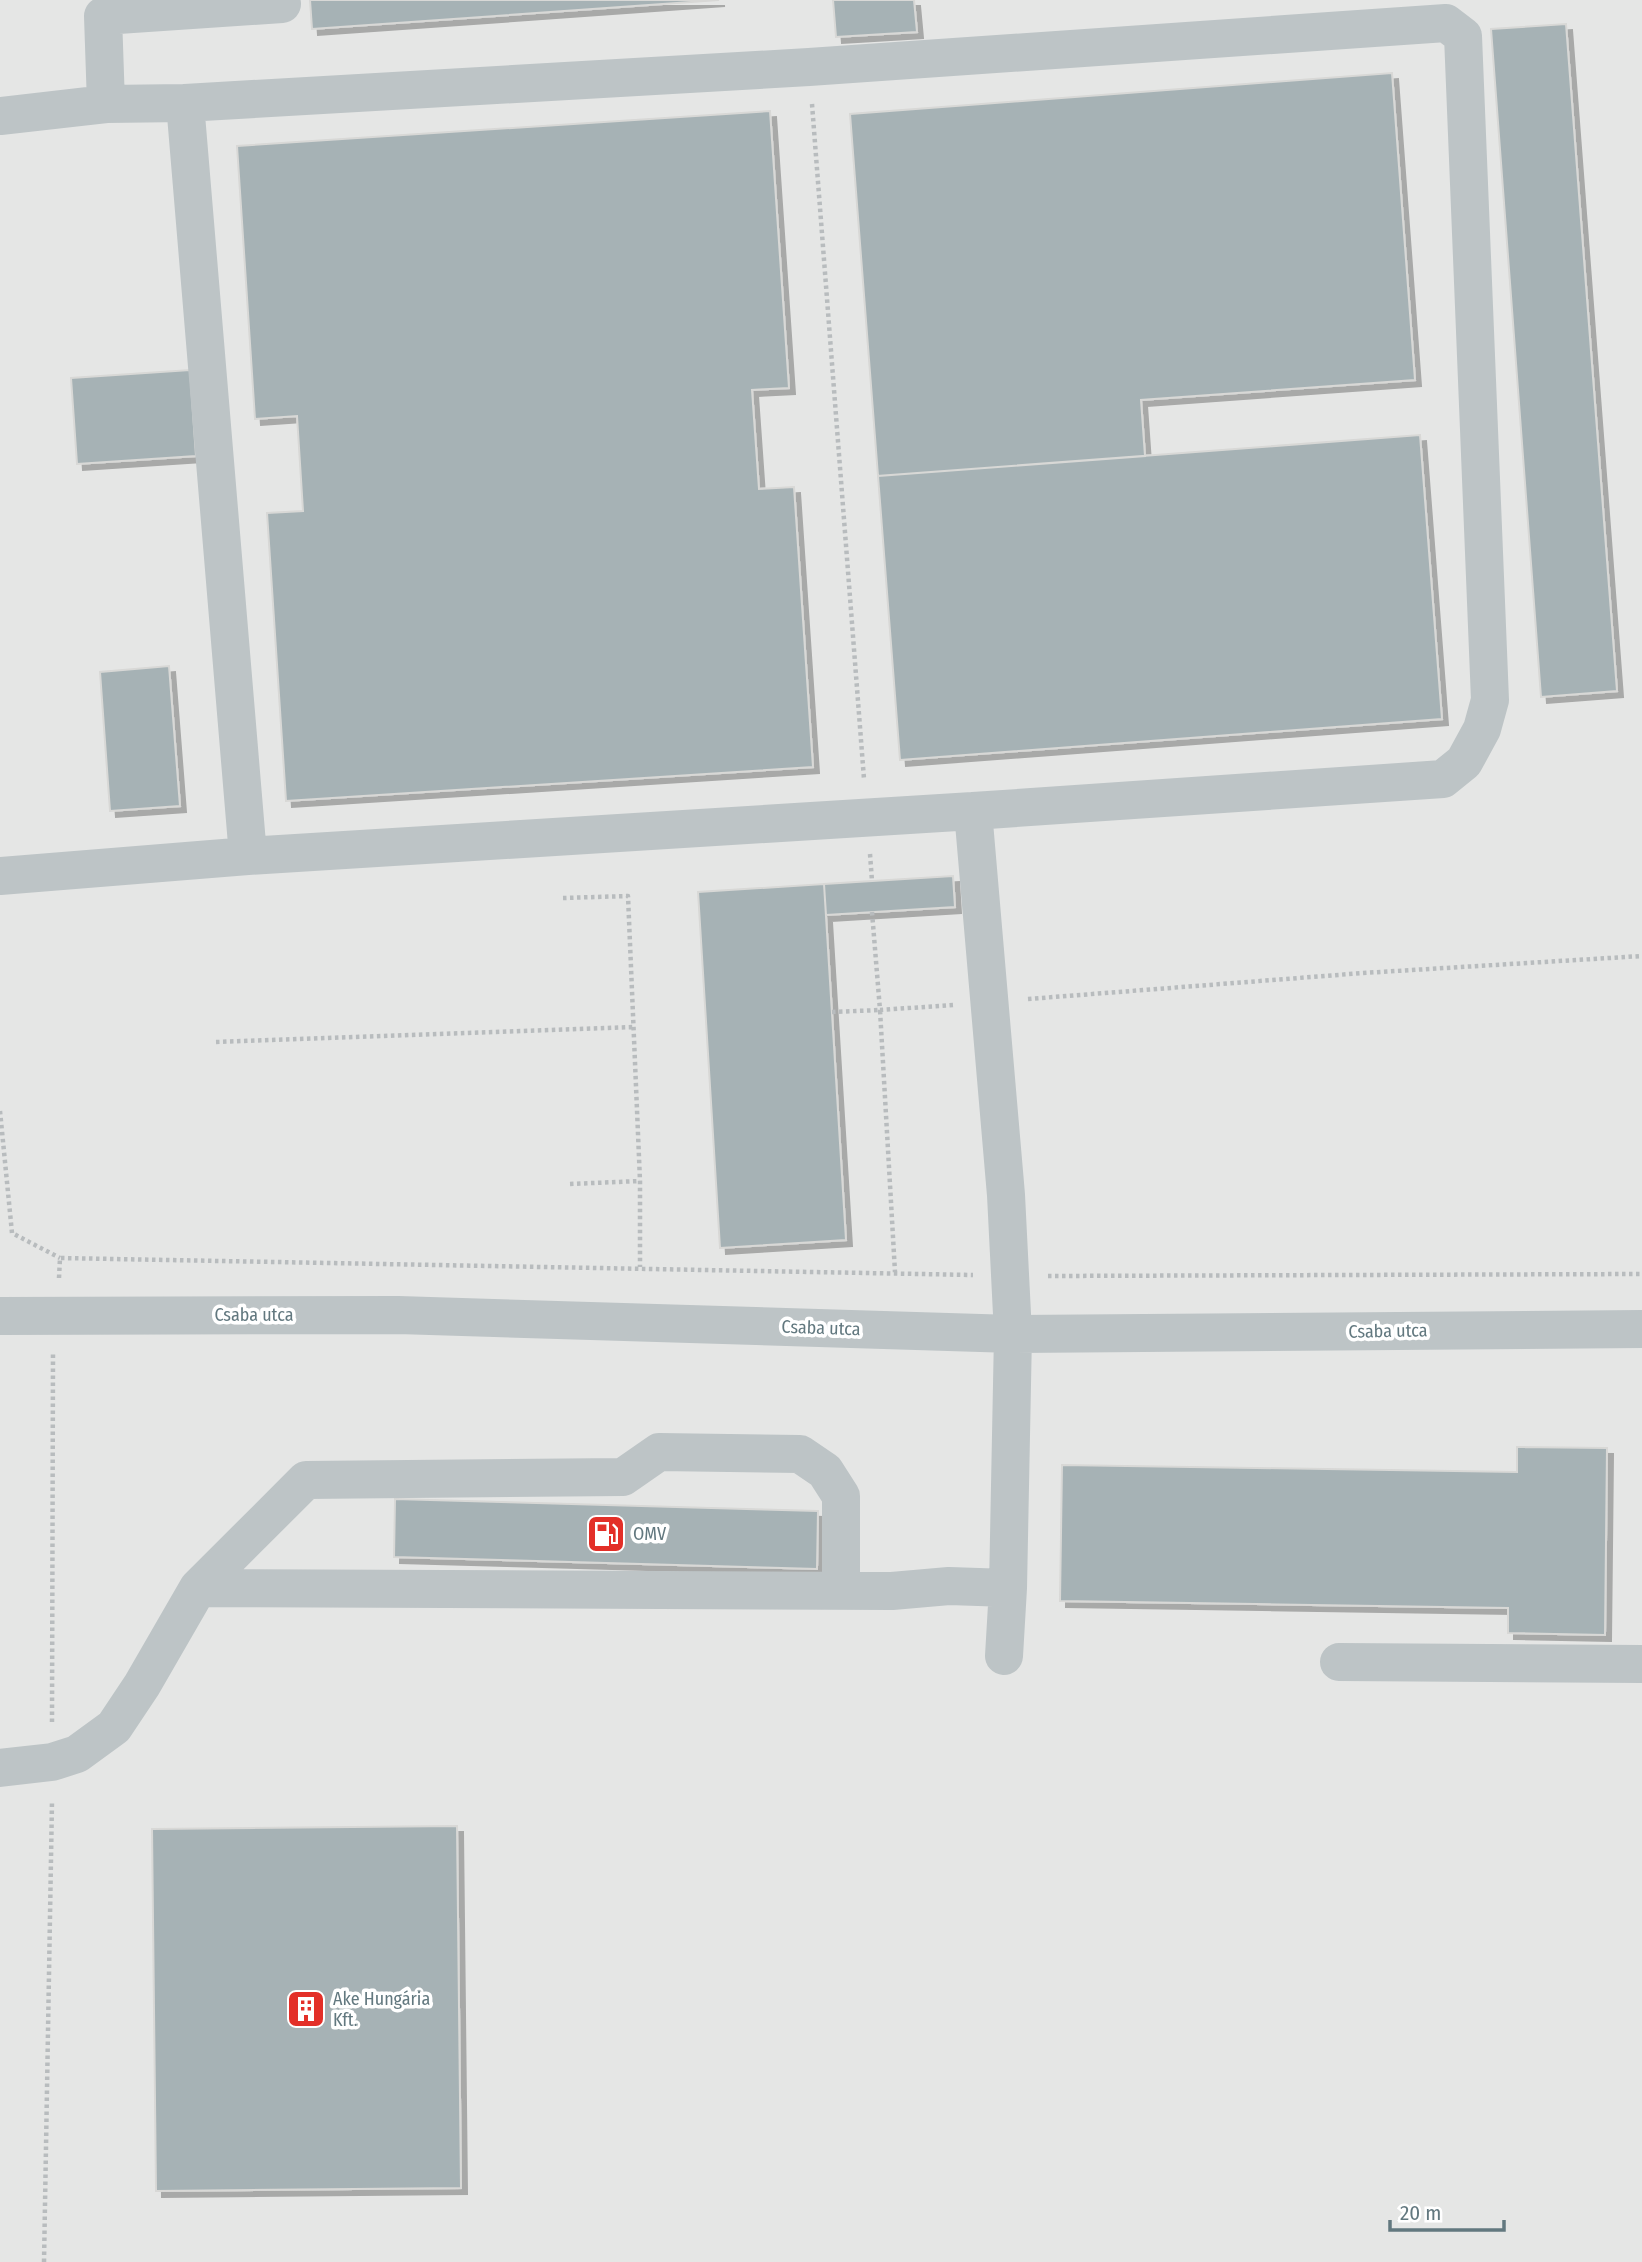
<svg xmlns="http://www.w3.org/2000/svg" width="1642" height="2262" font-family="'Fira Sans Condensed',sans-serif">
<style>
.built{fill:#e5e6e5}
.building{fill:#a6b2b5;stroke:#d8d8d6;stroke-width:2;filter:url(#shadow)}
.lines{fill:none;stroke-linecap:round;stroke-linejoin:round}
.path{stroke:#b8bcbe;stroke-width:4.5;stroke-dasharray:3.5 3.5;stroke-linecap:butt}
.minor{stroke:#bdc4c6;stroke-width:38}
.labels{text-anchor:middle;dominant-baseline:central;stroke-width:7;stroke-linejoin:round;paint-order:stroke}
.street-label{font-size:18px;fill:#62787f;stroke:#fff}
.poi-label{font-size:18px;fill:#62787f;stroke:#fff;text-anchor:start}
</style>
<defs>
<filter id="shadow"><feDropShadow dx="6" dy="6" stdDeviation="0" flood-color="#0004"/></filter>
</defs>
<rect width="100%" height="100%" fill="#f7f6f4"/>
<!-- built -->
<path class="built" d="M0 0H1642V2262H0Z"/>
<!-- building -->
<path class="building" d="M310 0H719L312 29Z
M833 0H914L917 32 836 37Z
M1566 24 1617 691 1541 697 1491 29Z
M1392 73 1415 380 1141 400 1145 456 878 476 850 114Z
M770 111 789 388 752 390 759 489 794 487 813 767 286 801 267 513 303 511 297 416 255 419 237 146Z
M190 370 196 456 77 464 71 378Z
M1420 435 1442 719 900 760 878 476Z
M169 666 180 806 110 811 100 672Z
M953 876 955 907 826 915 824 884Z
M824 884 846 1240 720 1248 698 892Z
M1517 1447 1607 1448 1605 1635 1508 1633V1608L1060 1601 1062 1465 1517 1472Z
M395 1499 818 1511 817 1569 394 1557Z
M457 1826 461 2188 156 2191 152 1829Z"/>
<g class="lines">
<!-- path -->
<path class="path" d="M812 104 864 779
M870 854 872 881
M563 898 628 896 640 1181V1267
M872 912 880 1010 953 1005
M1028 999 1363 973 1642 956
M832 1012 880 1010 895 1272
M216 1042 634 1027
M0 1111 12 1233 60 1258
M570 1184 640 1181
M1048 1276 1642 1274
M59 1278 60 1258 973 1275
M52 1722 53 1353
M44 2262 52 1801"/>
<!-- minor -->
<path class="minor" d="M185 103 248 856
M106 104 103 16 282 4
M0 116 106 104 185 103 809 67 1446 23 1463 36 1490 700 1482 729 1464 762 1443 779 973 811 248 856 0 876
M0 1316 398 1315 1013 1334 1642 1329
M198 1588 306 1480 623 1477 659 1452 800 1454 825 1471 841 1496V1589
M1004 1656 1008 1588
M1339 1662 1642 1664
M0 1768 52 1762 77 1754 114 1727 142 1685 198 1588 892 1591 949 1586 1008 1588 1013 1334 1006 1195 973 811"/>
</g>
<!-- icons -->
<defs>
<symbol id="fuel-square" viewBox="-11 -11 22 22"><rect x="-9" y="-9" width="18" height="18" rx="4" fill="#e32f28" stroke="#fff"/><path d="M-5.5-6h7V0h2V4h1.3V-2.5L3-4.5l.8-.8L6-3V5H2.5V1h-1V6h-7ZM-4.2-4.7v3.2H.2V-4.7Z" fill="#fff"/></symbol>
<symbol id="building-square" viewBox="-11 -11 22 22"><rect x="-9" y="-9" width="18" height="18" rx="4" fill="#e32f28" stroke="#fff"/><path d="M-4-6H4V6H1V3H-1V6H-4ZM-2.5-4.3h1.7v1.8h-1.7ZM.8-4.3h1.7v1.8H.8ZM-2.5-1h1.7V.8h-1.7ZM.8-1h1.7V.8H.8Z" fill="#fff"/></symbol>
</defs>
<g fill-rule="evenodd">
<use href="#fuel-square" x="584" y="1512" width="44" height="44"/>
<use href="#building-square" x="284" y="1987" width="44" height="44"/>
</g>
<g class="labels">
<!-- street labels -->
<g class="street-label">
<text x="254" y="1315">Csaba utca</text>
<text transform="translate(821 1328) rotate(2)">Csaba utca</text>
<text transform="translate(1388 1331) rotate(-1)">Csaba utca</text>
</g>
<!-- poi labels -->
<g class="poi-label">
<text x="633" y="1534">OMV</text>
<text x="333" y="1999">Ake Hungária<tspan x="333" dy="21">Kft.</tspan></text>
</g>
</g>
<!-- scale -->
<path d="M1390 2220v10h114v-10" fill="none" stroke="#62787f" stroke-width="3.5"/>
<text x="1400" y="2220" font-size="21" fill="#62787f" stroke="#ffffff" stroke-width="5" paint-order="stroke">20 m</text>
</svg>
